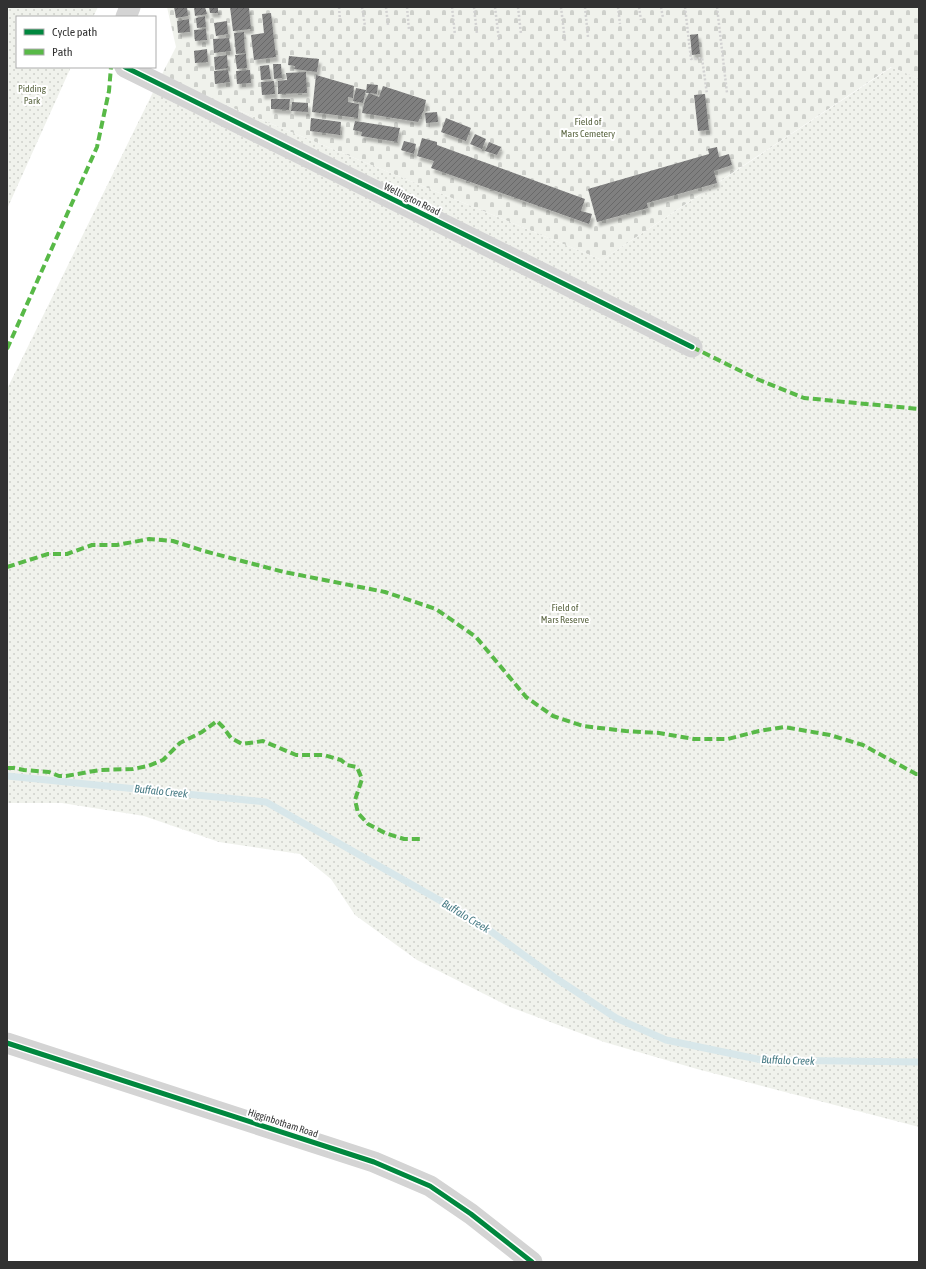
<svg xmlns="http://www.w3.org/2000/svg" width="926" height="1269" font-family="'Asap Condensed',sans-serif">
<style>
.cemetery{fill:url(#cemetery-stones)}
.park{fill:url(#park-dots)}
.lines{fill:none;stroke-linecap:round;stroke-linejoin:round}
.stream{stroke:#d8e7ea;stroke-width:7}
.building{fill:url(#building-hatch);filter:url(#shadow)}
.path{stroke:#d2d2d2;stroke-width:2.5;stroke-dasharray:2 2;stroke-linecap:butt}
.street{stroke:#d4d4d4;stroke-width:21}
.quiet{stroke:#58b947;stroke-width:4;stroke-dasharray:8 4;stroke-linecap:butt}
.cycleway-casing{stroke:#fff;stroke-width:8}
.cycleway{stroke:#00873e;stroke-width:5}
.labels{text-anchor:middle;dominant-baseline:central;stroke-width:4;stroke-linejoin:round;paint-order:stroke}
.park-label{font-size:10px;fill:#5d6844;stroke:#fff}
.street-label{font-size:10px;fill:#323232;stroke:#fff}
.water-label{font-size:11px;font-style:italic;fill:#467a84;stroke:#fff}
</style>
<defs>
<pattern id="cemetery-stones" width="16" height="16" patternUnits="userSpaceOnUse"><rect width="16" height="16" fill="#f0f2ec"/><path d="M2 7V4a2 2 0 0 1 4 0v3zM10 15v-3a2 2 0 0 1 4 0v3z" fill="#ced0cb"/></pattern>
<pattern id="park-dots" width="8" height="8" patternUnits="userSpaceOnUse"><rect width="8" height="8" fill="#f0f2ec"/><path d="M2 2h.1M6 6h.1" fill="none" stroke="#ced0cb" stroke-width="1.8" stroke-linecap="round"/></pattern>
<pattern id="building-hatch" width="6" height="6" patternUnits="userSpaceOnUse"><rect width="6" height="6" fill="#808080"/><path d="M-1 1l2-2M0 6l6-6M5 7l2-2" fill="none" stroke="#696969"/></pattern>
<filter id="shadow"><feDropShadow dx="2.5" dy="4.5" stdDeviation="1" flood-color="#0004"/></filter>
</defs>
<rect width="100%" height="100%" fill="#fff"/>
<!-- cemetery -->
<path class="cemetery" d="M167 7H919V79L891 67 602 260 160 78 176 47Z"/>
<!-- park -->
<path class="park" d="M7 7H98L93 17H17V67H71L7 209Z
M892 67 919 79V1127L697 1069 604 1042 510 1007 417 960 355 915 331 879 300 854 219 842 144 816 62 803H7V389L160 78 602 260Z"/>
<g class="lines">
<!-- stream -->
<path class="stream" d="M7 776 266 802 478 922 557 979 616 1018 666 1040 762 1060 919 1062"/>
</g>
<!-- building -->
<path class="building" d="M174 7H187L188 16 176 18Z
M194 7H205L207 14 195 16Z
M209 7H218V13H210Z
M230 7H249L251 29 233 31Z
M271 13 276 57 254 60 251 35 264 33 262 14Z
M205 16 206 27 197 28 196 18Z
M189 19 190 32 178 33 177 21Z
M227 21 228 34 216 36 214 23Z
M206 29 207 40 195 41 194 30Z
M244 32 245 53 236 54 234 33Z
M698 34 700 54 692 55 690 35Z
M229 38 231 51 214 53 213 39Z
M207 49 208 62 195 63 194 51Z
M246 54 247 68 237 69 235 55Z
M227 55 228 68 215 70 214 57Z
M289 56 319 59 317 72 294 69 295 66 288 65Z
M273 64H281L282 78 274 79Z
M269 65 271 79 261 80 260 66Z
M228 70 230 82 215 84 214 71Z
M250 70 251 83 237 84 236 71Z
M306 72 307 93 278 94V81L287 80 286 73Z
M316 75 354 86 353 98 348 97V102L359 104 358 118 312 112Z
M274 81 275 94 262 95 261 82Z
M367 84 378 85 377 94 369 93 379 97 383 86 426 100 424 110 418 122 362 113 365 100 369 93H366Z
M356 88 366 90 363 103 353 101Z
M705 94 709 130 698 131 694 95Z
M271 99H290L289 110 271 109Z
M292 102 308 103V112L291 111Z
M437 112 438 122 426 123 425 113Z
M311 118 341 122 340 135 310 131Z
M446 118 471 128 466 141 441 132Z
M355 121 400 128 397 142 361 136 362 132 353 130Z
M475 134 486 139 482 149 470 144Z
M422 138 437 142V145L585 199 581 211 592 214 589 224 431 168 434 161 417 156Z
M404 141 416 144 414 154 401 150Z
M489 142 501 147 497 155 485 151Z
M717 147 719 157 729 154 732 165 714 171 717 183 647 203 648 208 597 222 588 189 709 154 708 149Z"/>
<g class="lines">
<!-- path -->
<path class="path" d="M339 7 340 21
M362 7 365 26
M386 7 388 25
M407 7 409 30
M452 7 455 35
M474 7 477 34
M495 7 499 40
M518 7 521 34
M561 7 565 41
M585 7 588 37
M618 7 620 24
M639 7 641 20
M661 7 663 18
M685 7 691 59 702 58 707 94
M717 7 727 93"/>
<!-- street -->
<path class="street" d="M126 17 130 7
M125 67 692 347
M7 1043 374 1162 430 1186 471 1214 532 1262"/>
<!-- quiet -->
<path class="quiet" d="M692 347 757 379 804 398 919 409
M7 349 97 147 109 91 111 67
M7 567 48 554H67L92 545H117L149 539 173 541 204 551 284 572 385 592 436 609 476 637 526 697 553 716 583 726 626 731 659 733 694 739H728L759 731 784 727 830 735 863 745 916 774H919
M7 768H14L24 770 49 772 59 776H66L100 770 133 769 148 766 163 760 180 743 202 732 217 721 223 727 231 738 242 744 263 741 296 755H324L341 760 347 765 357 767 362 779 355 800 358 813 368 824 385 833 404 839H421"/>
<defs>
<path id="cycleway" d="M125 67 692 347
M7 1043 374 1162 430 1186 471 1214 532 1262"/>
</defs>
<!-- cycleway casing -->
<use href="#cycleway" class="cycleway-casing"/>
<!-- cycleway -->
<use href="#cycleway" class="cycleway"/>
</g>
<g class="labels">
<!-- park labels -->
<g class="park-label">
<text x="32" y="88">Pidding<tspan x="32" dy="12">Park</tspan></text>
<text x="588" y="121">Field of<tspan x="588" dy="12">Mars Cemetery</tspan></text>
<text x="565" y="607">Field of<tspan x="565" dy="12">Mars Reserve</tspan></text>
</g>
<!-- street labels -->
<g class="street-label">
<text transform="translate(412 199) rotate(26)">Wellington Road</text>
<text transform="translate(283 1123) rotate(18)">Higginbotham Road</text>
</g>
<!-- water labels -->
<g class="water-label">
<text transform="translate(161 791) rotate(6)">Buffalo Creek</text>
<text transform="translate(466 916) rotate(31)">Buffalo Creek</text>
<text transform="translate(788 1060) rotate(2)">Buffalo Creek</text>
</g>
</g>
<!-- border -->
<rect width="926" height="1269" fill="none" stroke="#323232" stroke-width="16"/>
<!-- legend -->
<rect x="16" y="16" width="140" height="52" fill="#ffffff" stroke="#adadad"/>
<rect x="24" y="29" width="20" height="6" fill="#00873e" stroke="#adadad"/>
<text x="52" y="36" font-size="12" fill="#323232">Cycle path</text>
<rect x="24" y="49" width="20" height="6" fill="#58b947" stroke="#adadad"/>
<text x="52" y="56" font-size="12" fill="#323232">Path</text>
</svg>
